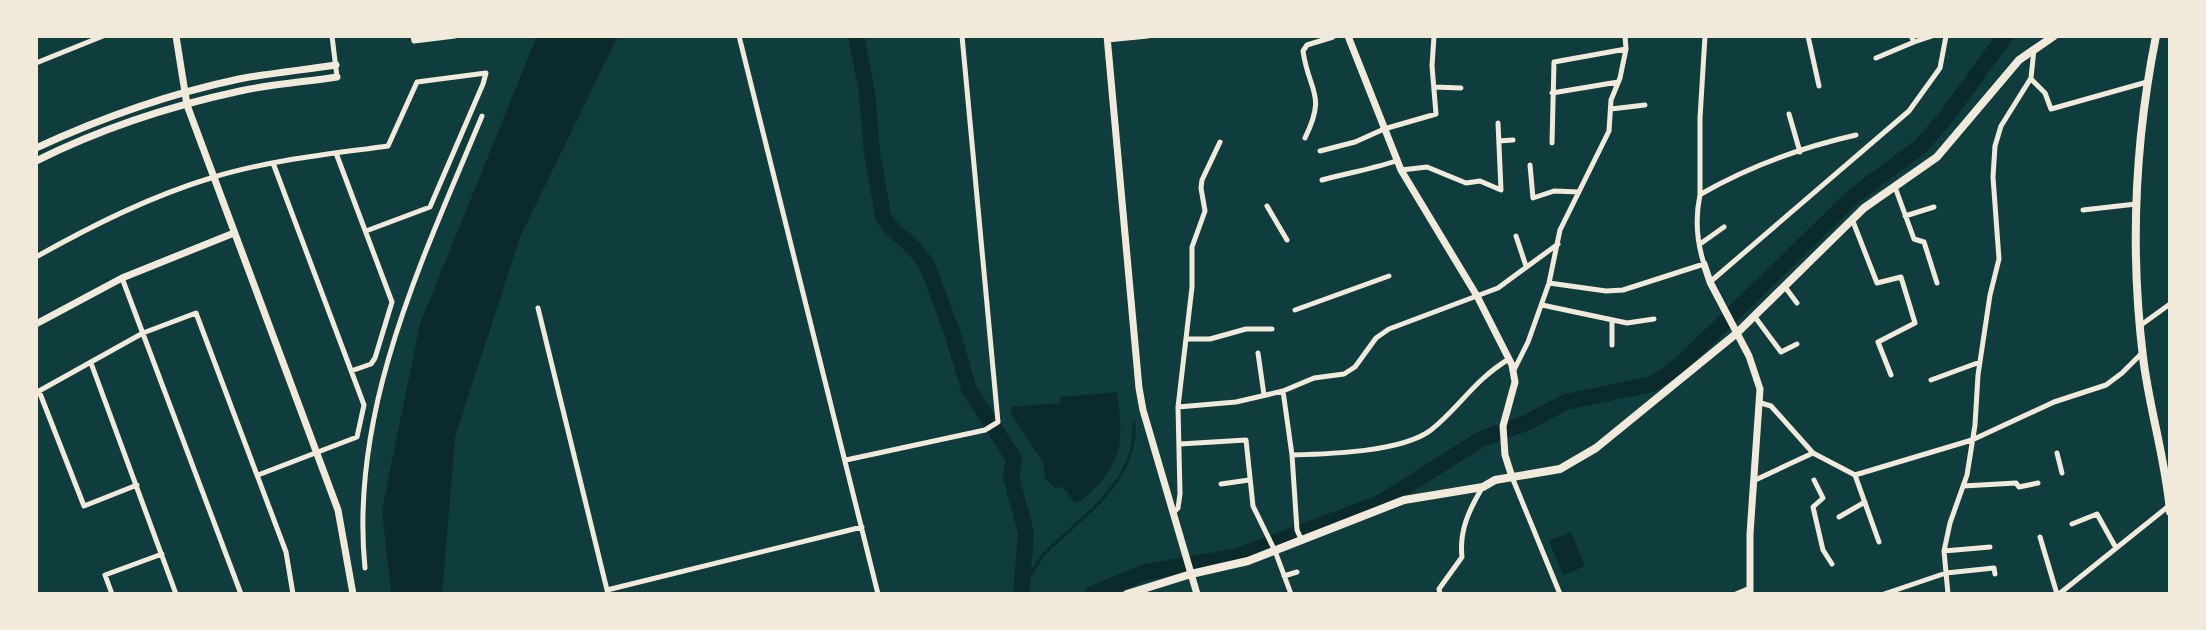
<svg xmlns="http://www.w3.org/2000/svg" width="2206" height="630" font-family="'Exo 2',sans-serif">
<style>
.water{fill:#0a2a2b}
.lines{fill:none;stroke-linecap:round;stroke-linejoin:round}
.stream{stroke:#0a2a2b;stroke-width:3}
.river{stroke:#0a2a2b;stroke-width:16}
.minor{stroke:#f1e9da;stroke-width:5}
.tertiary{stroke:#f1e9da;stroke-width:7}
.secondary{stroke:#f1e9da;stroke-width:8}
</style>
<rect width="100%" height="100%" fill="#0f3d3e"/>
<!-- water -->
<path class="water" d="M537 36H618L520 237 455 437 442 594H391L382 509 420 324Z
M1117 392C1122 432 1126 457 1095 488 1088 495 1082 501 1075 503L1063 487 1055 488 1045 478 1043 463 1011 413V407L1060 403V397Z
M1571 532 1585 566 1563 575 1549 541Z"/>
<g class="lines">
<!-- stream -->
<path class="stream" d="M1022 591C1029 579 1036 563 1045 553 1083 515 1138 482 1134 422"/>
<!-- river -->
<path class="river" d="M856 36 867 92 872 152 883 216 891 228 914 248 927 265 952 332 969 389 1014 459 1011 477 1026 533 1021 594
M1092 594 1146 572 1235 557 1380 503 1481 439 1526 423 1566 402 1652 384 1680 365 1855 195 1921 146 1947 116 2005 36"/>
<!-- minor -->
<path class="minor" d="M332 36 337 77
M413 36 414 41 455 36
M739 36 878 594
M1808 36 1819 86
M1911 36 1914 42 1932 36
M1107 40 1148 36
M1876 58 1914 42
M36 63 103 36
M2031 79 2045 93 2051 109 2147 82
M1434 87 1461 88
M1552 93 1618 82
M1611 109 1645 105
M1789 114 1800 152
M1305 138C1327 93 1309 93 1303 51L1307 45 1333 37
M1499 141 1513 140
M1552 143 1554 62 1626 49
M1320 151 1355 142 1384 129 1436 114 1432 66 1434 36
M336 153 392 302 375 358 371 364 351 371
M1530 165 1533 198 1554 191 1579 192
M1401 170 1427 167 1466 183 1480 181 1501 190 1498 123
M1322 180C1348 173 1372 169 1396 161
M1895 187 1914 239 1924 242 1937 283
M1701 194C1748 167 1803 147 1856 135
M1267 206 1287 240
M2083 210 2136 204
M1905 216 1934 207
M1852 219 1877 283 1901 277 1915 323 1878 342 1891 375
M1516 236 1526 266
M1700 244 1724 227
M36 257C93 225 151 196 214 177 270 160 330 154 388 146L417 82 486 73 483 84 430 207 366 231
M122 278 241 594
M1710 282 1909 111 1940 68 1946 36
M1549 283 1606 291 1623 290 1704 264C1697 242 1695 218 1700 195V118L1705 36
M1785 287 1797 303
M1542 305 1627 323 1654 319
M538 308 608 594
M1295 310 1389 276
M1755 317 1781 352 1797 344
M1612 320V345
M2141 325 2170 304
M1187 339H1210L1246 329H1272
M1258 353 1264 395
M91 363 176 594
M1514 370 1528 342 1549 283 1560 230 1609 131 1611 100 1620 78 1626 49 1625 36
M1931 380 1980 362
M1283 391 1292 455 1297 530 1301 539
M1761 403 1771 406 1813 453 1855 475 1972 440 2054 402 2106 385 2122 373 2142 353
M1178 407 1236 402 1283 391 1314 378 1344 374 1355 367 1376 338 1389 329 1498 288 1558 244
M1180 444 1246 440 1253 506 1275 551 1291 594
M2057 453 2062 473
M1292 455C1329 454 1402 452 1431 430 1460 407 1474 380 1509 359
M846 460 985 430 998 422 962 36
M258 475 357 437 364 405 273 163
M1855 475 1879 542
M1512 477 1560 594
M1814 480 1823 498 1813 507 1823 550 1832 564
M1753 481 1813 453
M1221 484 1249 480
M137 485 84 506 39 391 143 333 196 313 286 552 293 594
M1963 486 2016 483 2019 487 2038 483
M1174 512 1178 508 1180 494 1178 407 1192 287V247L1205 211 1201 188 1202 180 1220 142
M1839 517 1865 502
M2072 524 2097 514 2116 548
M2040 537 2057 594
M1944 551 1990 547
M365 568C349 410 423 258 482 116
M1284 576 1297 572
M607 590 862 527
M112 594 105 575 162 554
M1440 594 1439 589 1462 557C1459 531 1469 510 1482 488
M1736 594 1750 588
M1884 594 1946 573 1994 568 1995 574
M1948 594 1944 551 1950 523 1967 475 1975 425 1978 375 1990 295 1999 259 1993 177 1995 146 2001 126 2031 78 2034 49
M2059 594 2170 505"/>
<!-- tertiary -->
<path class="tertiary" d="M176 36 187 105 338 510 353 594
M1107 36 1139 388 1143 410 1197 594
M1348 36 1401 170 1477 296 1512 365 1515 382 1503 426 1505 455 1512 477
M36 148C101 118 168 94 239 79 270 73 304 70 336 65
M36 161C100 129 170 106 240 91 272 84 305 82 337 77
M1704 264 1710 282 1749 356 1760 389 1750 534V594
M36 324 122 278 234 233"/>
<!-- secondary -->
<path class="secondary" d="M2156 36C2135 141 2130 250 2143 357 2149 408 2166 461 2170 512
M1127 594 1191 574 1248 561 1404 500 1483 487 1495 480 1560 469 1596 448 1737 333 1864 208 1937 157 2019 60 2054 36"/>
</g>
<!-- border -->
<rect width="2206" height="630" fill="none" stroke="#f1e9da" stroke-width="76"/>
</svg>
